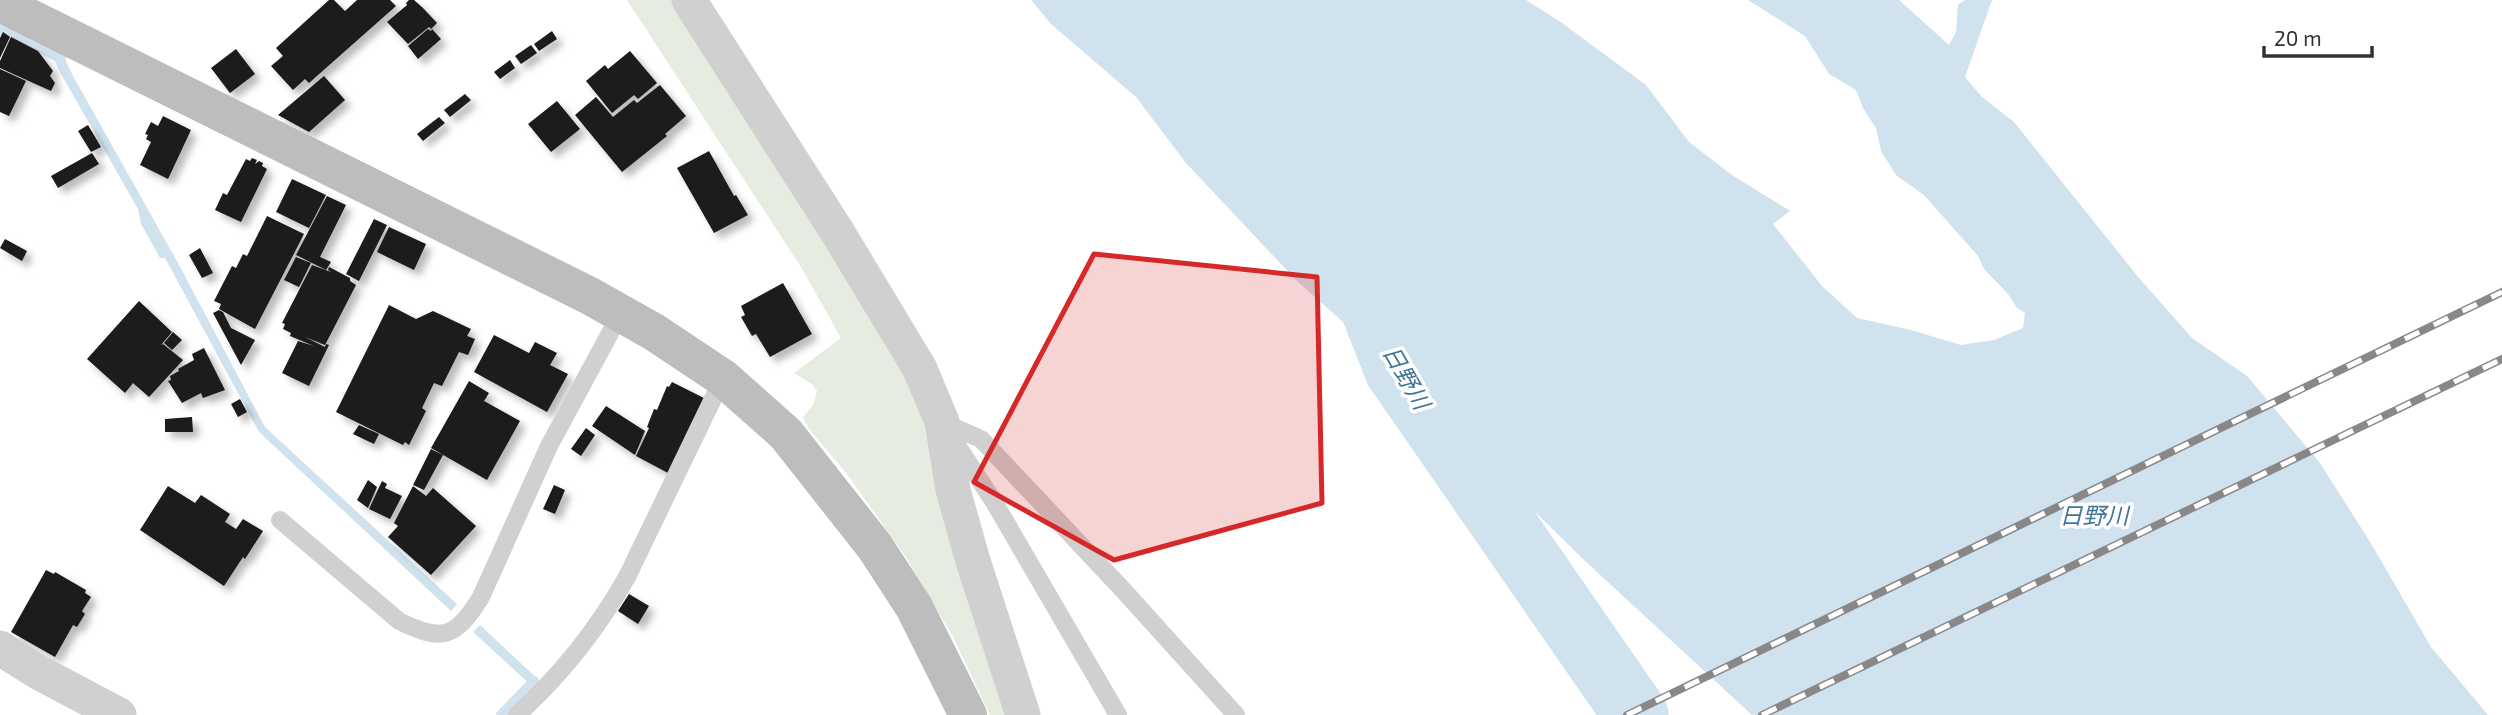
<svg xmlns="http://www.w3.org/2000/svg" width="2502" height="715" font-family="'Exo 2','Noto Sans JP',sans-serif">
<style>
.green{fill:#e6ecdf}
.water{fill:#cfe2ee}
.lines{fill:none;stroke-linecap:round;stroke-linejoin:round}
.stream{stroke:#cfe2ee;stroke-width:10}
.river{stroke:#cfe2ee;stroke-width:65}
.building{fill:#1a1a1a;filter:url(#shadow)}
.lane{stroke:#d0d0d0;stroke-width:18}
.street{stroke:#d0d0d0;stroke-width:35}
.secondary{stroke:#bdbdbd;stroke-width:38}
.rail-casing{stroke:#888;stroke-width:8}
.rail{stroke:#fff;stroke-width:5;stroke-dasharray:16;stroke-linecap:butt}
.marked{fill:#d62828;fill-opacity:0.2;stroke:#d62828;stroke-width:5;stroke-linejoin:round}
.labels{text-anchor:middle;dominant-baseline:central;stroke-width:7;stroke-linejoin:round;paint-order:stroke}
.water-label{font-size:23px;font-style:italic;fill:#3f7597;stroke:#fff}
</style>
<defs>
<filter id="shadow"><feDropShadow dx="6" dy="6" stdDeviation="3.5" flood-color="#0004"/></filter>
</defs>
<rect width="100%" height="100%" fill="#fff"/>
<!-- green -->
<path class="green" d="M627 0H677L912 387 1015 715H990L952 635 905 556 847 474 809 429 803 417 813 405 817 391 812 384 794 373 841 338 801 267Z"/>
<!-- water -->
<path class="water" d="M25 0H37L73 76 178 263 265 427 457 604 451 611 259 432 165 258H160L141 224 138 209 61 74Z
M1031 0H1526L1562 23 1646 85 1689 142 1732 175 1790 211 1773 224 1822 286 1857 318 1911 330 1961 345 1994 340 2023 328 2025 313 2017 308 2008 294 1984 269 1978 256 1924 195 1896 175 1881 151 1876 128 1863 108 1856 90 1829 74 1805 36 1748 0H1899L1949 45 1956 32 1958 5 1965 0H1992L1965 77 1982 97 2014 122 2139 278 2192 338 2247 376 2320 463 2372 545 2431 647 2488 715H1752L1584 560 1433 411 1397 370 1298 282 1186 163 1136 97 1051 24Z
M480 625 540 681 534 688 473 632Z"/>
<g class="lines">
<!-- stream -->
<path class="stream" d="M0 30 61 58
M501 715 534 681"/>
<!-- river -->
<path class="river" d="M1364 286 1397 370 1636 715"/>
</g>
<!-- building -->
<path class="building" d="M329 0H334L345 11 357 0H390L396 6 309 83 305 79 293 90 271 66 283 56 276 48Z
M409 0H414L423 8 437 23 431 29 429 27 408 44 387 22 407 5 406 3Z
M428 29 431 31 432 29 441 39 418 59 408 46Z
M552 31 557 39 539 51 534 44Z
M3 32 10 37 0 58V38Z
M11 37 38 51 53 71 50 76 55 83 51 91 0 68V61Z
M531 45 537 53 521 64 515 56Z
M236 49 255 74 230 93 211 68Z
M630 51 657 83 638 99 634 95 612 113 586 81 605 65 608 69Z
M510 60 515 68 500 79 494 72Z
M0 69 26 81 9 116 0 112Z
M324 76 345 100 309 132 278 115Z
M660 85 686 116 665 134 667 136 622 172 575 115 596 97 613 117 634 100 637 103Z
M465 94 471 100 450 117 444 110Z
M557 101 580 129 551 152 528 124Z
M163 116 191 130 168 179 140 165 151 142 146 139 148 135 145 134 151 122 158 126Z
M439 117 445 123 423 141 417 134Z
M88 125 101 147 91 152 78 131Z
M709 151 734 196 736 195 748 215 714 233 677 168Z
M92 153 99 164 58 188 51 176Z
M252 158 257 160 255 164 259 161 263 163 262 166 267 169 241 222 215 210 223 193 227 195 246 159 250 161Z
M292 179 326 195 309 228 276 212Z
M327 196 346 205 320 257 331 262 326 270 296 255Z
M267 216 304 234 255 329 219 309 221 304 214 301 232 266 236 268 243 254 247 256Z
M374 219 387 225 359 281 346 274Z
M389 227 426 244 414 270 377 252Z
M5 239 27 251 22 261 0 248Z
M200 248 213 273 202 278 189 255Z
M296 257 311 263 299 287 284 280Z
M312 265 331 272 328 270 329 267 350 278V281L356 285 325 345 305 337 325 347 326 344 329 345 309 386 282 373 298 341 314 346 290 336 291 333 283 329 285 324 282 323Z
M783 283 812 334 770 357 756 334 752 336 741 317 745 315 741 306Z
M139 301 172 332 161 345 163 344 183 360 149 397 133 383 125 393 87 359Z
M389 305 416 319 433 311 471 329 467 336 475 339 468 355 459 352 442 386 434 383 422 408 426 411 409 445 405 442 403 445 336 412Z
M219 310 223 312 231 328 255 340 241 365 213 313Z
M173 332 182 340 172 350 164 343Z
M494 335 529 353 535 342 557 353 550 365 568 374 547 412 474 372Z
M204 348 225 390 203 398 201 393 182 403 168 381 171 380 170 376 179 371 178 369 194 360 192 354Z
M469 381 489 393 484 401 520 421 487 480 431 448Z
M672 382 704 398 668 473 636 456 649 428 647 427 654 409 657 410 667 386 669 387Z
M240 399 247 412 238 417 231 404Z
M606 406 645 431 635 455 592 426Z
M192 417 193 432H165V419Z
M359 425 379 434 374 444 353 434Z
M586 428 595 435 581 456 571 449Z
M431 449 443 455 424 490 413 485Z
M368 480 377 487 368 508 357 500Z
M382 481 387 484 385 488 402 496 390 519 369 509Z
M554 485 565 490 555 514 543 509Z
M168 486 195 503 201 495 230 514 225 522 236 529 243 519 263 531 245 559 243 557 224 586 140 530Z
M413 486 426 496 433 488 476 526 431 575 388 537 398 526 394 523Z
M46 570 54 574 55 572 86 590 85 593 91 597 82 611 85 614 77 627 73 625 55 657 11 632Z
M629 594 649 606 638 624 618 611Z"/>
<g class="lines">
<!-- lane -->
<path class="lane" d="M942 422 981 439 1124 591 1236 715
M953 439 994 502 1118 715
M280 520 399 621C442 642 455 639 481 597L549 446 621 313
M517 715C560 676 598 628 627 577L723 378"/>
<!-- street -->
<path class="street" d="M689 0 838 233 920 369 942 422 953 490 973 561 1023 715
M0 648 38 672 119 715"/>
<!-- secondary -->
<path class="secondary" d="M0 3 590 296 654 332 723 378 786 434 875 547 914 607 968 715"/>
<defs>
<path id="rail" d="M1627 715 2502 292
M1762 715 2502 359"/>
</defs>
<!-- rail casing -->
<use href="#rail" class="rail-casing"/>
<!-- rail -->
<use href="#rail" class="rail"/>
</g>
<!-- marked area -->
<path class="marked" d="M1094 254 1317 277 1322 503 1114 560 974 482Z"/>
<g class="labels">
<!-- water labels -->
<g class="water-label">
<text transform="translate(1407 377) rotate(60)">日野川</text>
<text x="2094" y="515">日野川</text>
</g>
</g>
<!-- scale -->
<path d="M2264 46v10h108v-10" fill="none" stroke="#333333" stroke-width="3.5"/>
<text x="2274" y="46" font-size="21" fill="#333333" stroke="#ffffff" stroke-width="5" paint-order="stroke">20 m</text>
</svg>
